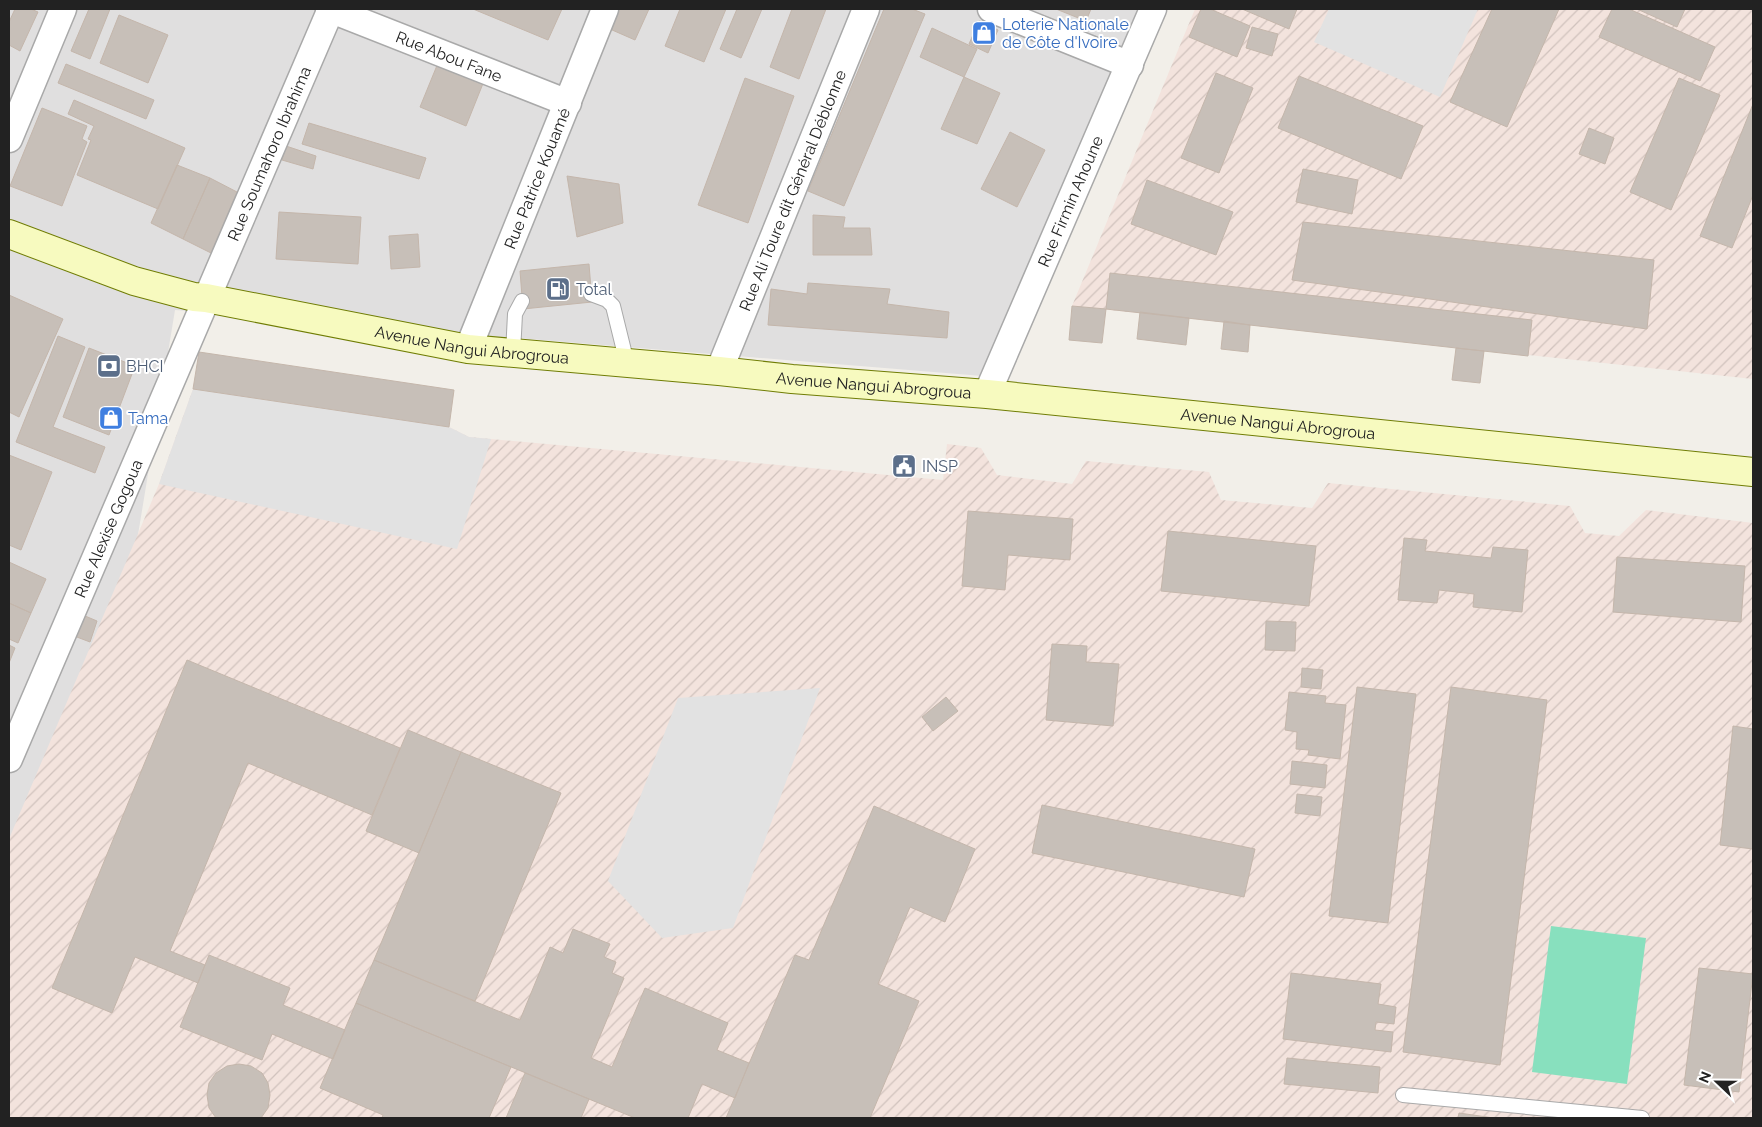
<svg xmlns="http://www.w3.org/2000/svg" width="1762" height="1127" font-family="Raleway,sans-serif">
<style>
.residential{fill:#e0dfdf}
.military{fill:url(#military-furrows)}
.pitch{fill:#88e0be}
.parking{fill:#e2e2e2}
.building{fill:#c7bfb8;stroke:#c4b6ab}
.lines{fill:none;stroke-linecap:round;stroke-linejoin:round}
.service-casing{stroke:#a9a9a9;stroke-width:16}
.minor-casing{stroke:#a9a9a9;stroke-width:29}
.secondary-casing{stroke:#707d05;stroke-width:30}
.service{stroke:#fff;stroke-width:14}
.minor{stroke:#fff;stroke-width:26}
.secondary{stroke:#f7fabf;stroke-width:28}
.labels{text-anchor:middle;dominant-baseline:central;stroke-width:4;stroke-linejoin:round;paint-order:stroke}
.shop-label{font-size:16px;fill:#366cbe;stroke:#fff;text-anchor:start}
.street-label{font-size:16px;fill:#222;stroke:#fff}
.service-label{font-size:16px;fill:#4e5e75;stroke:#fff;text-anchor:start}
</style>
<defs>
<pattern id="military-furrows" width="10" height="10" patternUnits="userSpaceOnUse" patternTransform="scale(1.25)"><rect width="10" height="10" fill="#f3e3dd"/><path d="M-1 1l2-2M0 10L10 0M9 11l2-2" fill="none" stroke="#d0c2bd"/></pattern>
</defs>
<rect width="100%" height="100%" fill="#f2efe9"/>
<!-- residential -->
<path class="residential" d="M9 9H1155L1007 378 175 310 42 1118H9Z"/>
<!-- military -->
<path class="military" d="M1195 9H1753V379L1072 306Z
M193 389 449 427 469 437 943 480 947 444 981 448 997 475 1072 484 1086 461 1209 472 1221 500 1312 508 1328 483 1570 506 1585 533 1619 536 1646 510 1753 523V1118H9V839L159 484Z"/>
<!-- pitch -->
<path class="pitch" d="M1551 926 1646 938 1627 1084 1532 1072Z"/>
<!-- parking -->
<path class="parking" d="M1329 9H1478L1440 97 1314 42Z
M193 389 449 427 469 437 491 439 457 549 159 484Z
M820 688 733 928 662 938 608 881 678 698Z"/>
<!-- building -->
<path class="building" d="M15 9H31L38 12 20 51 9 45V22Z
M89 9H110L90 59 71 51Z
M473 9H562L548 40Z
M611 9H649L635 40 603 26Z
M680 9H726L704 62 665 46Z
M737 9H762L741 58 720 49Z
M792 9H826L799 79 770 67Z
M884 9H912L925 14 844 206 808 191Z
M1056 9H1091L1086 21Z
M1201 9H1210L1250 26 1237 57 1189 37Z
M1242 9H1297L1289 29Z
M1492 9H1559L1507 127 1450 102Z
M1612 9H1629L1715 47 1700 81 1599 37Z
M1637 9H1685L1677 27Z
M119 15 168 35 148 83 100 63Z
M979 21 998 30 988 53 969 44Z
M1252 27 1278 34 1272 56 1246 48Z
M932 28 977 49 964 77 920 57Z
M438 63 484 81 466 126 420 107Z
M66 64 154 100 146 119 58 83Z
M1216 73 1253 88 1219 173 1181 158Z
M1299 76 1423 126 1401 179 1278 128Z
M964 77 1000 93 977 144 941 129Z
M745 78 794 96 748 223 698 205Z
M1679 78 1720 95 1671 210 1630 192Z
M74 100 185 148 158 209 77 175 91 140 88 139 94 126 68 114Z
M1753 104V195L1732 248 1700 236Z
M42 108 87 126 82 139 87 142 62 206 10 186Z
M309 123 426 158 419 179 302 144Z
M1589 128 1614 138 1605 164 1579 154Z
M1010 132 1045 150 1017 207 981 189Z
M286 146 316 156 313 169 282 160Z
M177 165 210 178 183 239 151 223Z
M1303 169 1358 180 1352 214 1296 202Z
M567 176 619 184 623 223 577 237Z
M210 178 237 192 211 253 183 239Z
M1147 180 1233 212 1216 255 1131 224Z
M279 212 361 217 358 264 276 259Z
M813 215 845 217 843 228H870L872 255H813Z
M1303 222 1654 260 1647 329 1292 280Z
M418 234 420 267 391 269 389 236Z
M589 264 592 302 523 309 520 271Z
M1110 273 1532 320 1528 356 1106 309Z
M808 283 890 289 887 304 949 312 947 338 768 325 771 289 807 294Z
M9 295 63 319 19 417 9 412Z
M1072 306 1106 309 1102 343 1069 340Z
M1140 312 1189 318 1186 345 1137 339Z
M1224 321 1250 325 1248 352 1221 349Z
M58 336 85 347 53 427 105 447 95 473 16 442Z
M89 348 135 366 109 435 63 417Z
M1456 348 1484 351 1480 383 1452 380Z
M199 352 454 390 449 427 193 389Z
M9 455 52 472 21 550 9 545Z
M968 511 1073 519 1070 560 1008 555 1005 590 962 586Z
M1168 531 1316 546 1309 606 1161 591Z
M1404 538 1427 540 1425 551 1491 558 1493 547 1528 550 1522 612 1473 607 1474 594 1439 590 1437 603 1398 600Z
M1617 557 1745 566 1741 622 1613 612Z
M9 562 46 579 31 613 9 603Z
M9 603 31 613 18 643 9 639Z
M78 613 97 621 90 642 69 634Z
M1266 621 1296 622 1295 651 1265 650Z
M1052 644 1087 646 1086 662 1119 664 1113 726 1046 720Z
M9 645 15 648 9 663Z
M187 660 400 748 372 815 248 763 170 951 205 965 198 983 135 957 112 1013 52 988Z
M1302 668 1323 670 1321 689 1301 687Z
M1357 687 1416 694 1388 923 1329 916Z
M1451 687 1547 700 1500 1065 1403 1052Z
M1289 692 1326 696 1325 703 1346 705 1340 759 1308 755 1309 750 1296 749 1297 732 1285 730Z
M946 697 958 711 933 731 922 717Z
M1733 726 1753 729V849L1720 845Z
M408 730 461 752 419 853 366 831Z
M461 752 561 793 475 1001 374 960Z
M1292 761 1327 765 1325 788 1290 784Z
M1297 794 1322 797 1320 816 1295 813Z
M1042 805 1255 849 1244 897 1032 853Z
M874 806 975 849 945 922 910 907 878 984 919 1001 870 1118H726L795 955 809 960Z
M573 929 610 944 604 957 616 962 612 973 624 978 591 1058 612 1067 645 988 728 1023 717 1050 749 1063 735 1098 702 1084 688 1118H635L356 1003 374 960 520 1020 550 947 563 953Z
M209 955 290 988 283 1005 345 1030 333 1059 272 1034 262 1060 180 1027Z
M1699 968 1753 974 1739 1092 1684 1085Z
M1291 973 1381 984 1378 1004 1396 1007 1394 1024 1376 1022 1375 1030 1393 1032 1391 1052 1283 1039Z
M356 1003 511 1067 489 1118H382L383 1115 320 1088Z
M1287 1058 1380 1067 1378 1093 1284 1084Z
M239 1064 251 1066 262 1073 268 1083 270 1095 268 1108 261 1118H216L209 1108 207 1095 209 1083 216 1073 227 1066Z
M525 1073 589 1099 581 1118H506Z
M1459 1113 1494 1118H1458Z"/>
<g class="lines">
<defs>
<path id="service" d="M591 294 607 300 613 306 627 363
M513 353 515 314 522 301
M1403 1095 1642 1118"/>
<g id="minor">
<path id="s1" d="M329 9 568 103"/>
<path d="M991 9 1130 65"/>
<path d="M9 139 63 9"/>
<path id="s2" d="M468 349 605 9"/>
<path id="s3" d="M719 371 866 9"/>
<path id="s4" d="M987 394 1153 9"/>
<path id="s5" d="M9 759 331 9"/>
</g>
<g id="secondary">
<path id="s6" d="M9 234 134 281 194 297 206 298 468 349 719 371 792 379 987 394 1753 472"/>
</g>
</defs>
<!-- service casing -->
<use href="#service" class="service-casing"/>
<!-- minor casing -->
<use href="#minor" class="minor-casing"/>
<!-- secondary casing -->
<use href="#secondary" class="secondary-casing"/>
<!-- service -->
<use href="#service" class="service"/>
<!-- minor -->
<use href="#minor" class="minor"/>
<!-- secondary -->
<use href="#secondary" class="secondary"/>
</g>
<!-- icons -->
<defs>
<symbol id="shop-square" viewBox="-11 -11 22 22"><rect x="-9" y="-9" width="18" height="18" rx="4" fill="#3f7fe0" stroke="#fff"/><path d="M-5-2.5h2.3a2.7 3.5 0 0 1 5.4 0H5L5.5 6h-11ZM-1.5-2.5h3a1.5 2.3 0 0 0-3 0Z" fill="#fff"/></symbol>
<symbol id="fuel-square" viewBox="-11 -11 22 22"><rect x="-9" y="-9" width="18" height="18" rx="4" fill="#5c6f8a" stroke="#fff"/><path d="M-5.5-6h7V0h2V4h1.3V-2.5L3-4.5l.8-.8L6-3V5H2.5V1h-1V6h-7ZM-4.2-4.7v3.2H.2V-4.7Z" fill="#fff"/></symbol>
<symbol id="bank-square" viewBox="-11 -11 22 22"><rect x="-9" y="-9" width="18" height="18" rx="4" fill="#5c6f8a" stroke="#fff"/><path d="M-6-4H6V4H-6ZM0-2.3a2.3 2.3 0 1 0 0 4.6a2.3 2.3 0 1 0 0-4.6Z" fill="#fff"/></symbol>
<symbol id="civic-square" viewBox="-11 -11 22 22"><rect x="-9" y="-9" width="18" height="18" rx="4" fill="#5c6f8a" stroke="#fff"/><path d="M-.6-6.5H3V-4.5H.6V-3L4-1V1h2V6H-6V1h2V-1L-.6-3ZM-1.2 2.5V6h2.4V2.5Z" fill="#fff"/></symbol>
</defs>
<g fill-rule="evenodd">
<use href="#shop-square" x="970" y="19" width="28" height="28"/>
<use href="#fuel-square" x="544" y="275" width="28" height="28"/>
<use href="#bank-square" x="95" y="352" width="28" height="28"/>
<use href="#shop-square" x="97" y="404" width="28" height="28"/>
<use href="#civic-square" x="890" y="452" width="28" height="28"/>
</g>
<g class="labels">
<!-- shop labels -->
<g class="shop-label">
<text x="1002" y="24">Loterie Nationale<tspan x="1002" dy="18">de Côte d'Ivoire</tspan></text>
<text x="128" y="418">Tama</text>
</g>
<!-- street labels -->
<g class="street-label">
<text stroke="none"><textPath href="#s1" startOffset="129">Rue Abou Fane</textPath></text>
<text stroke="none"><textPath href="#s5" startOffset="659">Rue Soumahoro Ibrahima</textPath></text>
<text stroke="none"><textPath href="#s2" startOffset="184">Rue Patrice Kouamé</textPath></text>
<text stroke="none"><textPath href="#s3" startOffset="195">Rue Ali Toure dit Général Déblonne</textPath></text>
<text stroke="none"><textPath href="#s4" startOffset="210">Rue Firmin Ahoune</textPath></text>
<text stroke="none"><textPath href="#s6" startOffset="478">Avenue Nangui Abrogroua</textPath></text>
<text stroke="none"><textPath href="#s6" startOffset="882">Avenue Nangui Abrogroua</textPath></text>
<text stroke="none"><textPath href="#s6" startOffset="1288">Avenue Nangui Abrogroua</textPath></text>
<text stroke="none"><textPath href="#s5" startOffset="251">Rue Alexise Gogoua</textPath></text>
</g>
<!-- service labels -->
<g class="service-label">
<text x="576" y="289">Total</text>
<text x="126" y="366">BHCI</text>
<text x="922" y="466">INSP</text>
</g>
</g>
<!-- border -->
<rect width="1762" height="1127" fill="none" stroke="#222222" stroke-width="20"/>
<!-- north arrow -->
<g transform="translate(1717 1082) rotate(292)" stroke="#ffffff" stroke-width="4" paint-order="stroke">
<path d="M0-4L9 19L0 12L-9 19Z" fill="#222222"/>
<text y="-8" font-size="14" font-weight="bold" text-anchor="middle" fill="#222222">N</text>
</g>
</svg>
